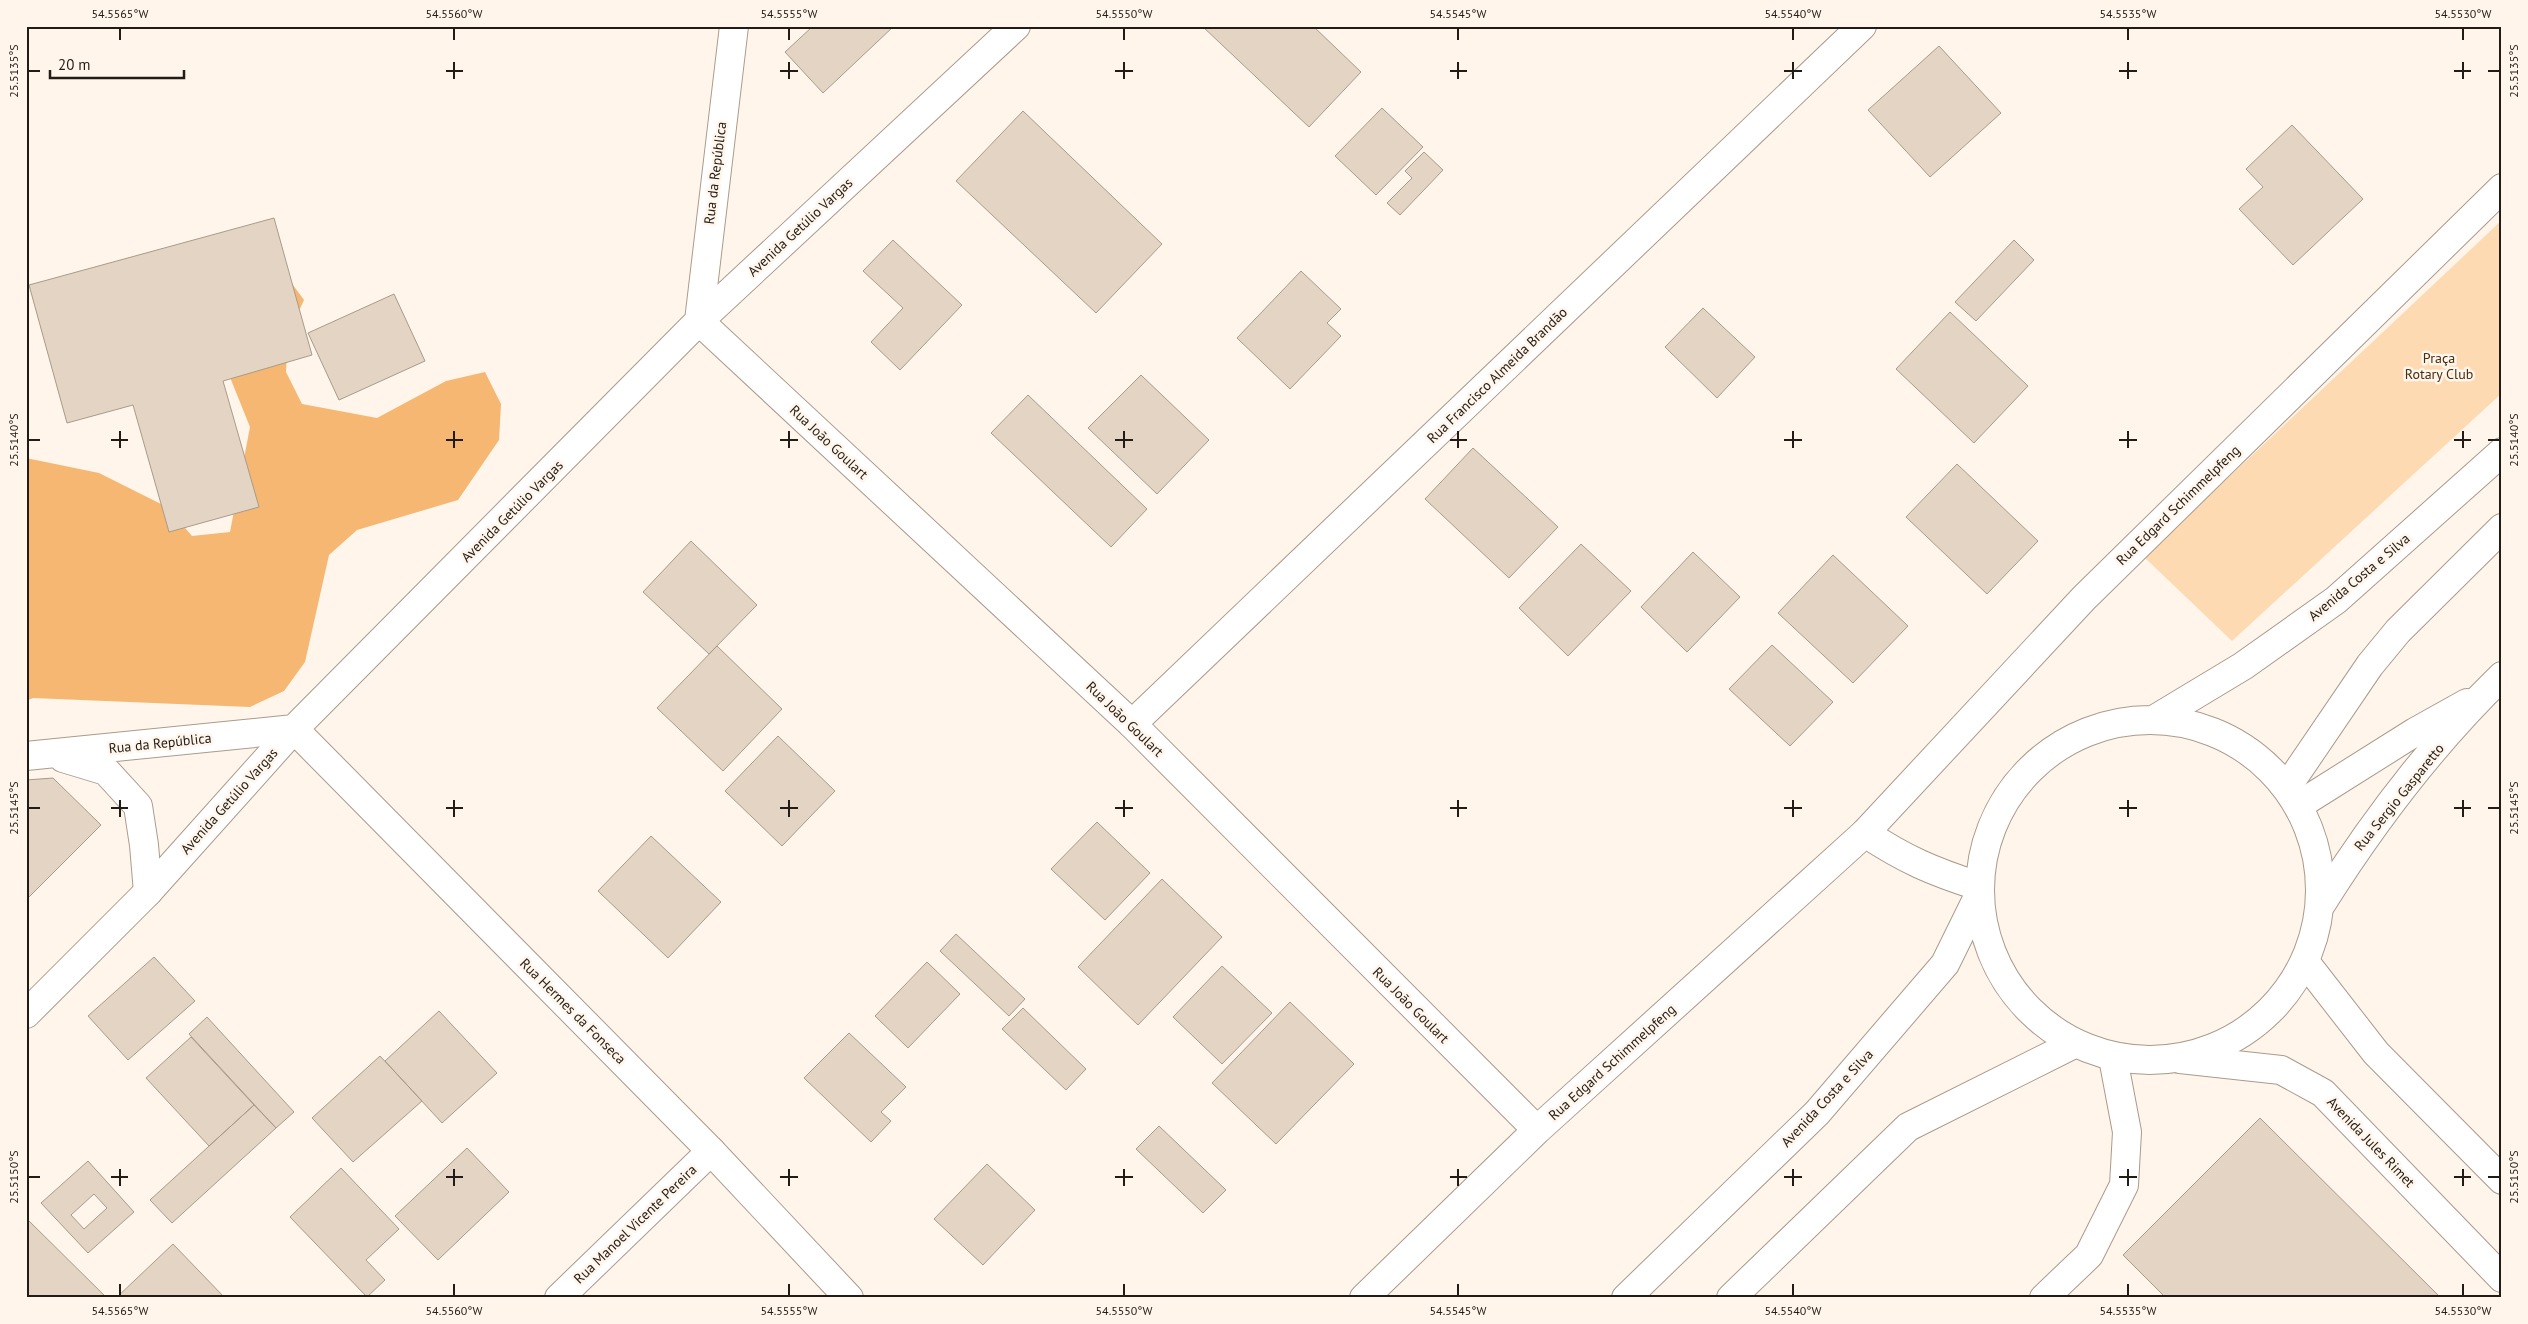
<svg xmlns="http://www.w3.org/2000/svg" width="2528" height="1324" font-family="'PT Sans',sans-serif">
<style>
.green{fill:#fedab3}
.forest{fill:#f5b771}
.building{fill:#e3d4c3;stroke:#a99a8a;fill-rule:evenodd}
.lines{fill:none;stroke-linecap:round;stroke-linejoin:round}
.street-casing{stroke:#aa9b8b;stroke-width:30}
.secondary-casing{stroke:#aa9b8b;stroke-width:30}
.primary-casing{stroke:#aa9b8b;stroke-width:30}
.street{stroke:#fff;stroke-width:28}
.secondary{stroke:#fff;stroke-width:28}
.primary{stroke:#fff;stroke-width:28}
.ticks{fill:none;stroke:#211c16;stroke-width:2}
.labels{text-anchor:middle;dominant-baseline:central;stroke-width:5;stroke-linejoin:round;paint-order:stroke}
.street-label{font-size:14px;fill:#211c16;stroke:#fff5eb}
.park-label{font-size:14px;fill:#472e0f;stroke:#fff5eb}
.neatline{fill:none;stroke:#211c16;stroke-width:2}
.ticks-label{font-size:12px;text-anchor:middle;fill:#211c16}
</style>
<rect width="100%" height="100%" fill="#fff5eb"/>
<!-- green -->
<path class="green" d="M2502 220V393L2232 641 2144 557Z"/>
<!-- forest -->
<path class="forest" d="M282 270 304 300 288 334 286 372 302 404 377 418 446 381 485 372 501 404 499 440 458 500 357 530 329 555 305 662 284 691 250 707 33 698 26 701V458L99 473 167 507 192 536 230 532 250 427 209 325Z"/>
<!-- building -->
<path class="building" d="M813 26H894L823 93 785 52Z
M1202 26H1313L1361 72 1309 127Z
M1939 46 2001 113 1930 177 1868 110Z
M1382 108 1423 147 1376 195 1335 156Z
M1023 111 1162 244 1096 313 956 181Z
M2292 125 2363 199 2293 265 2239 209 2263 187 2246 169Z
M1424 152 1443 170 1400 215 1387 203 1412 178 1405 171Z
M274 218 312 355 223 381 259 507 169 532 133 405 67 423 29 285Z
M893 240 962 305 900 370 871 342 903 308 863 271Z
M2014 240 2034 260 1976 321 1955 302Z
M1301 271 1341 309 1327 323 1341 336 1290 389 1237 338Z
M394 294 425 361 339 400 308 333Z
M1703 308 1755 357 1717 398 1665 347Z
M1950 312 2028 386 1974 443 1896 369Z
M1141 375 1209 440 1157 494 1088 428Z
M1028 395 1147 509 1111 547 991 433Z
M1473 448 1558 527 1509 578 1425 499Z
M1957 464 2038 541 1987 594 1906 517Z
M691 541 757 605 709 654 643 592Z
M1581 544 1631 591 1568 656 1519 608Z
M1693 552 1740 597 1687 652 1641 607Z
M1833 555 1908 626 1853 683 1778 613Z
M1772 645 1833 702 1790 746 1729 689Z
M717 646 782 709 723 771 657 708Z
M778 736 835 791 782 846 725 791Z
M53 778 101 825 26 900V780Z
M1097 822 1150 873 1105 920 1051 869Z
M651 836 721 902 668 958 598 891Z
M1162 879 1222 937 1138 1025 1078 967Z
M956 934 1025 999 1009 1016 940 951Z
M154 957 195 1001 128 1060 88 1016Z
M927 962 960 994 908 1048 875 1016Z
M1222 966 1272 1013 1222 1064 1173 1017Z
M1290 1002 1354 1064 1276 1144 1212 1083Z
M1023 1008 1086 1069 1066 1090 1002 1029Z
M439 1011 497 1073 442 1123 385 1061Z
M207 1017 294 1112 276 1128 189 1034Z
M849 1033 906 1087 881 1112 891 1121 871 1142 804 1078Z
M191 1037 254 1105 209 1146 146 1078Z
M380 1056 422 1101 353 1162 312 1118Z
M254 1105 276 1128 172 1223 150 1200Z
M2260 1118 2441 1298H2166L2123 1255Z
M1159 1126 1226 1190 1203 1213 1136 1149Z
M467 1148 509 1192 438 1260 395 1216Z
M88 1161 134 1212 88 1253 41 1203ZM94 1194 107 1208 84 1229 71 1215Z
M987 1164 1035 1210 983 1265 934 1219Z
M341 1168 399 1229 366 1260 385 1280 367 1297 290 1217Z
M26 1218 107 1298H26Z
M173 1244 225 1298H116Z"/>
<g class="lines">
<defs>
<path id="street" d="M699 321 1016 26
M1132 724 1862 26
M1865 833 2084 598 2502 188
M26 1014 148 892 294 729
M559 1298 711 1151
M2044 1298 2089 1255 2124 1185 2127 1132 2113 1058"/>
<path id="secondary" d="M699 321 1132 724 1537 1130
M699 321 734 26
M294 729 711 1151 849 1298
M294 729 699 321
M26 756 294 729
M63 758 106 771 138 806 144 845 148 892
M2299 805 2415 732 2467 703
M2322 903C2373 822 2433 743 2502 676
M2306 963 2376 1053 2502 1180
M2180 1059 2281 1070 2323 1093 2502 1278
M1364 1298 1537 1130 1865 833C1906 860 1932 871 1978 886"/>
<path id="primary" d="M2155 719 2243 666 2336 600 2502 452
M1980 890a170 170 0 1 1 340 0a170 170 0 1 1-340 0Z
M2287 787 2370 665 2398 631 2502 528
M1626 1298 1817 1113 1945 964 1978 897
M1731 1298 1908 1127 2074 1044"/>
</defs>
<!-- street casing -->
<use href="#street" class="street-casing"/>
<!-- secondary casing -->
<use href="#secondary" class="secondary-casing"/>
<!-- primary casing -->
<use href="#primary" class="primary-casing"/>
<!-- street -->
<use href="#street" class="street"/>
<!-- secondary -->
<use href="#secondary" class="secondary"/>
<!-- primary -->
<use href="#primary" class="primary"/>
</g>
<!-- ticks -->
<path class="ticks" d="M120 28V40M454 28V40M789 28V40M1124 28V40M1458 28V40M1793 28V40M2128 28V40M2463 28V40M454 62V79M789 62V79M1124 62V79M1458 62V79M1793 62V79M2128 62V79M2463 62V79M28 71H40M446 71H463M780 71H798M1115 71H1133M1450 71H1467M1784 71H1802M2119 71H2137M2454 71H2471M2488 71H2500M120 431V448M454 431V448M789 431V448M1124 431V448M1458 431V448M1793 431V448M2128 431V448M2463 431V448M28 440H40M111 440H128M446 440H463M780 440H798M1115 440H1133M1450 440H1467M1784 440H1802M2119 440H2137M2454 440H2471M2488 440H2500M120 800V817M454 800V817M789 800V817M1124 800V817M1458 800V817M1793 800V817M2128 800V817M2463 800V817M28 808H40M111 808H128M446 808H463M780 808H798M1115 808H1133M1450 808H1467M1784 808H1802M2119 808H2137M2454 808H2471M2488 808H2500M120 1169V1186M454 1169V1186M789 1169V1186M1124 1169V1186M1458 1169V1186M1793 1169V1186M2128 1169V1186M2463 1169V1186M28 1177H40M111 1177H128M446 1177H463M780 1177H798M1115 1177H1133M1450 1177H1467M1784 1177H1802M2119 1177H2137M2454 1177H2471M2488 1177H2500M120 1284V1296M454 1284V1296M789 1284V1296M1124 1284V1296M1458 1284V1296M1793 1284V1296M2128 1284V1296M2463 1284V1296"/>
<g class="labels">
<!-- street labels -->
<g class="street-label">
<text transform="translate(715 173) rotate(-83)">Rua da República</text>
<text transform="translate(800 227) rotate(-43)">Avenida Getúlio Vargas</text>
<text transform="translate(1497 375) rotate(-44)">Rua Francisco Almeida Brandão</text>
<text transform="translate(829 442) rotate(43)">Rua João Goulart</text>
<text transform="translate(2178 505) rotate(-44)">Rua Edgard Schimmelpfeng</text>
<text transform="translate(512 511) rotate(-45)">Avenida Getúlio Vargas</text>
<text transform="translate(2359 577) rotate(-40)">Avenida Costa e Silva</text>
<text transform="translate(1125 719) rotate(44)">Rua João Goulart</text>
<text transform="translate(160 743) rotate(-6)">Rua da República</text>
<text transform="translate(2399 797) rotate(-51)">Rua Sergio Gasparetto</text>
<text transform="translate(229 801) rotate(-48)">Avenida Getúlio Vargas</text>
<text transform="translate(1411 1005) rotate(45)">Rua João Goulart</text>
<text transform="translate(573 1011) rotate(45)">Rua Hermes da Fonseca</text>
<text transform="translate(1612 1062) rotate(-42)">Rua Edgard Schimmelpfeng</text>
<text transform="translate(1827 1098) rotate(-47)">Avenida Costa e Silva</text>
<text transform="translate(2371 1142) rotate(46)">Avenida Jules Rimet</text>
<text transform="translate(635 1224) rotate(-44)">Rua Manoel Vicente Pereira</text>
</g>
<!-- park labels -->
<g class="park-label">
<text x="2439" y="358">Praça<tspan x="2439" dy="16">Rotary Club</tspan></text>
</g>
</g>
<!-- border -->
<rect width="2528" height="1324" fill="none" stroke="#fff5eb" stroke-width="55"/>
<!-- scale -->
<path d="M50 70v8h134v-8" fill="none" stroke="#211c16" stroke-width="2.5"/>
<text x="58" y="70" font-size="15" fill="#211c16" stroke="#fff5eb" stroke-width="4" paint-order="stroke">20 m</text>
<rect x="28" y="28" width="2472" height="1268" class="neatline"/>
<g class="ticks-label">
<text x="120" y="18">54.5565°W</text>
<text x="454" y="18">54.5560°W</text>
<text x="789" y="18">54.5555°W</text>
<text x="1124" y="18">54.5550°W</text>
<text x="1458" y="18">54.5545°W</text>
<text x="1793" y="18">54.5540°W</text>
<text x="2128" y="18">54.5535°W</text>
<text x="2463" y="18">54.5530°W</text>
<text transform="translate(14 71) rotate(-90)" y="4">25.5135°S</text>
<text transform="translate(2514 71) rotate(-90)" y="4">25.5135°S</text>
<text transform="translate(14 440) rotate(-90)" y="4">25.5140°S</text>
<text transform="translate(2514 440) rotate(-90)" y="4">25.5140°S</text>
<text transform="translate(14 808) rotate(-90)" y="4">25.5145°S</text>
<text transform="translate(2514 808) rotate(-90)" y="4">25.5145°S</text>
<text transform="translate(14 1177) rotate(-90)" y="4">25.5150°S</text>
<text transform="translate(2514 1177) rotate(-90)" y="4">25.5150°S</text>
<text x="120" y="1315">54.5565°W</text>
<text x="454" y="1315">54.5560°W</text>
<text x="789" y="1315">54.5555°W</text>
<text x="1124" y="1315">54.5550°W</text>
<text x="1458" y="1315">54.5545°W</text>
<text x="1793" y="1315">54.5540°W</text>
<text x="2128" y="1315">54.5535°W</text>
<text x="2463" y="1315">54.5530°W</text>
</g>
</svg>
